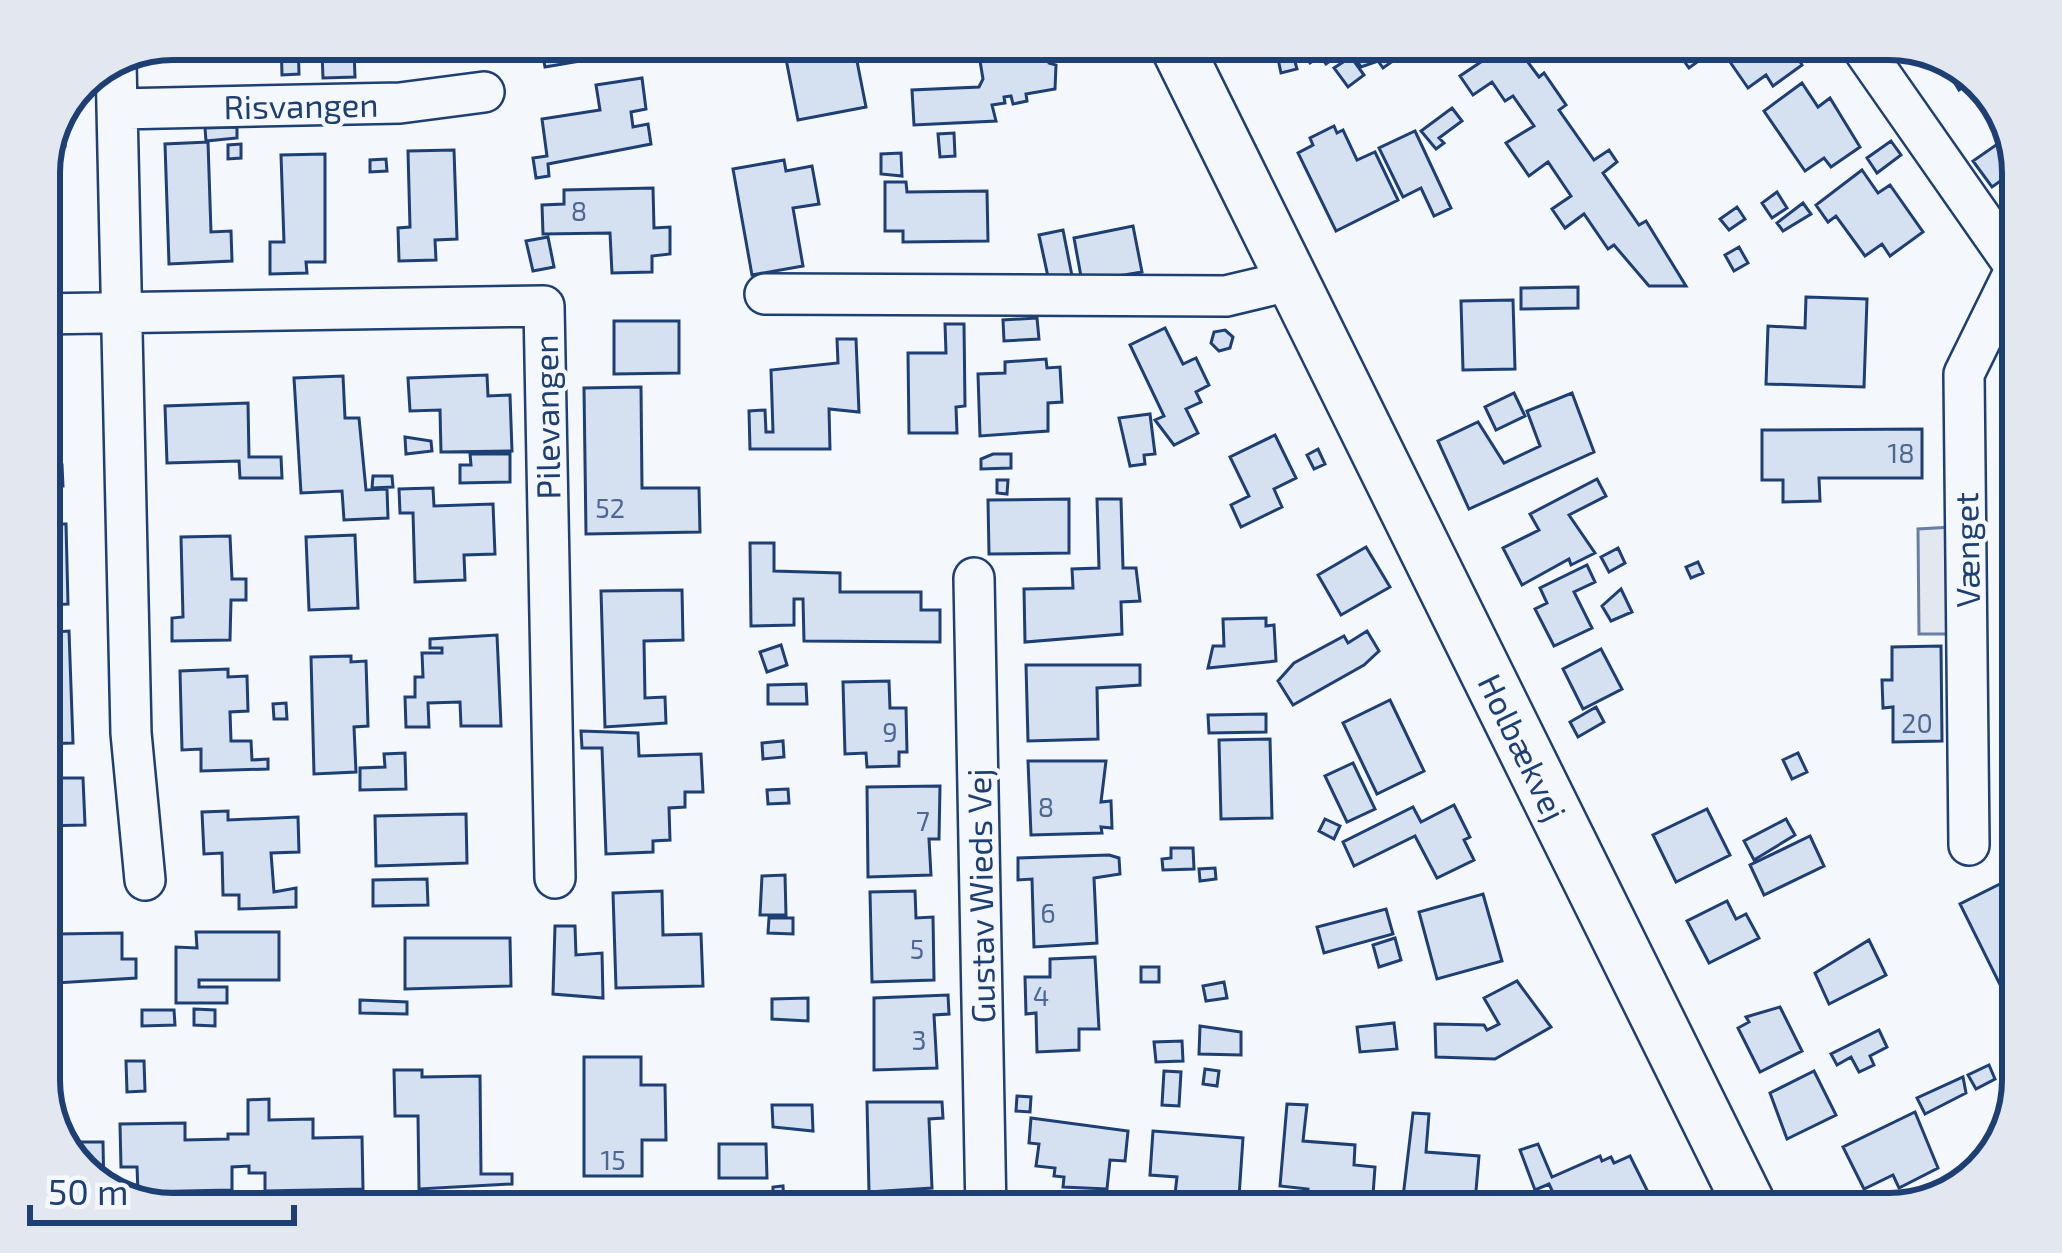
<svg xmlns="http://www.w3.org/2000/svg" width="2062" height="1253" font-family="'Exo 2',sans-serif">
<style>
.parking{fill:#e3e8f0;stroke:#687fa3;stroke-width:3}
.building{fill:#d5e0f0;stroke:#1d3f73;stroke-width:3}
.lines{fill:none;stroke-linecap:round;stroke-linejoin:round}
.minor-casing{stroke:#1d3f73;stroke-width:44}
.major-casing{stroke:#1d3f73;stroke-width:56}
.minor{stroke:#f4f7fb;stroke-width:39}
.major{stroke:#f4f7fb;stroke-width:51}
.labels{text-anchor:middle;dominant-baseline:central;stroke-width:9;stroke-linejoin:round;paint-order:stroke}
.number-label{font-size:27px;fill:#4b6792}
.street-label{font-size:33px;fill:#1d3f73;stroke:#f4f7fb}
.rim{fill:none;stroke:#1d3f73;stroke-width:6}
</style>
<rect width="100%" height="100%" fill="#f4f7fb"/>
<!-- parking -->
<path class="parking" d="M1952 527 1954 634H1919L1918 529Z"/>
<!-- building -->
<path class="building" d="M173 39H249L250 56 161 58 160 44Z
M281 39H298L299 74 282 75Z
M334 39H424V47L354 50 355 77 323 78 322 52 334 51Z
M540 39H631L633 52 545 67Z
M1045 39 1049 63 1056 65 1055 89 1026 94 1027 101 1013 104 1011 96 1004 97 1005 103 992 105 996 121 914 125 912 90 979 87 983 79 979 55 994 52 993 47Z
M1303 39H1344L1350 47 1326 64 1320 56 1310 63 1296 44Z
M1573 39H1591L1597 47 1585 56Z
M1700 39H1788L1802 65 1773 86 1766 75 1748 88 1719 46 1689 68 1679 54Z
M853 41 866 107 798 120 785 54Z
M1512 41 1539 77 1544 73 1566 105 1559 110 1594 160 1609 150 1617 162 1603 173 1639 225 1646 221 1686 286H1649L1614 245 1608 249 1584 214 1565 228 1552 209 1571 196 1548 162 1529 176 1506 143 1534 126 1513 96 1505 101 1492 82 1473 95 1460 76Z
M1367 43 1371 49 1380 43 1393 61 1383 68 1378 61 1361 67 1352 53Z
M1292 51 1297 69 1281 73 1277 54Z
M1936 52 1956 57 1976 77 1959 90Z
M1351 57 1364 75 1348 87 1334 68Z
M642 78 646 109 631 112 633 127 648 124 651 144 548 164 549 176 536 178 533 158 547 156 542 119 600 110 596 85Z
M1802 83 1818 107 1830 98 1860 147 1831 167 1824 158 1805 171 1764 111Z
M2005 106 2023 165 1992 187 1973 161 2012 134 1995 111Z
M1452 108 1462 121 1439 138 1444 143 1436 149 1421 131Z
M65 123V146H48L58 124Z
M1334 126 1337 133 1343 130 1357 160 1375 152 1398 200 1336 231 1298 153 1313 145 1310 138Z
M237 127V138L206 141 205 128Z
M1415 131 1451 208 1434 216 1421 188 1403 197 1379 148Z
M954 133 955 156 940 157 938 134Z
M1891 141 1901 155 1877 173 1867 158Z
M208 142 211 232 231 231 232 261 169 264 165 144Z
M241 144V158L228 159V145Z
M454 150 457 239 435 240 436 260 399 261 398 228 410 227 408 151Z
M901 153 902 176 881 174V154Z
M325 154V262H306L307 273 270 274V242H284L281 155Z
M386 159 387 171 370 172V160Z
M784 160 786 171 812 166 819 204 793 208 803 266 752 275 733 169Z
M1862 170 1878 193 1890 185 1923 232 1890 256 1882 244 1865 256 1836 216 1828 222 1816 205Z
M39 182H48L49 213H39Z
M885 182H906L907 192 987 191 988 241 903 242V231H885Z
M653 188 654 228 670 227V254L652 256V272L612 273 610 233 543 234 542 205 564 204V190Z
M1777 192 1787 208 1772 218 1762 203Z
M1803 203 1811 214 1783 231 1777 223Z
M1737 207 1745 219 1729 230 1720 219Z
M1133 226 1142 272 1082 282 1074 238Z
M1063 230 1073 281 1050 286 1039 235Z
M548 237 554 267 533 271 526 241Z
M1739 247 1748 263 1734 271 1725 255Z
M1578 287V308L1521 309V288Z
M1806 297 1867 299 1864 387 1766 384 1768 326 1805 328Z
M1513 300 1515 369 1463 370 1461 301Z
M1037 318 1039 339 1004 341 1003 320Z
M614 321H679V373L614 374Z
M945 324H964L965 406 956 407 957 433H909L908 353H946Z
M1165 328 1183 364 1196 358 1209 385 1196 392 1201 402 1186 409 1198 433 1174 445 1155 420 1164 416 1130 345Z
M1225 330 1233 337 1230 348 1219 351 1211 343 1214 332Z
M837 339H856L859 412 829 409 830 449H750L749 411 765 410 766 432H773L771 370 838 363Z
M1046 359 1047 368 1060 367 1062 402 1048 403V431L980 436 978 374 1005 373V362Z
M39 372H55L56 412 39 413Z
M487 375 488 396 510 395 512 451 441 452 440 410 410 411 408 378Z
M343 376 345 418H359L366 490 387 489 388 518 344 520 342 491 301 493 294 378Z
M641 387 642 488H699L700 532 586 534 584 388Z
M1514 393 1525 416 1496 430 1485 407Z
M1572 393 1594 452 1469 509 1438 441 1478 422 1504 463 1540 446 1527 411Z
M248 403 249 457H281L282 478H240L239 461 167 463 165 406Z
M1150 414 1155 454 1144 455 1145 464 1130 466 1119 418Z
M1922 429V478H1819L1820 501 1783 502V480H1762V430Z
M2003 430H2023V481L2004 482Z
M1275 435 1296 478 1274 489 1282 507 1241 527 1231 505 1249 496 1230 457Z
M405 437 431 441 432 451 406 454Z
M1318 449 1325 464 1314 469 1307 455Z
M470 454H510V482L460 483V465H471Z
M993 454H1011V468L981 469V459Z
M62 465 63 486H39V466Z
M373 476H392L393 487 372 488Z
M1597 479 1606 496 1569 515 1595 553 1571 565 1569 559 1522 585 1503 548 1539 530 1530 514Z
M997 480H1008L1007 494 997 493Z
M433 488 434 506 493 504 495 554 464 555 465 580 415 582 413 513H400L399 489Z
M1069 499V553L989 554 988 500Z
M1097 499H1121L1123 568H1136L1140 601 1121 602 1122 634 1025 642 1024 589 1073 588 1072 569 1099 568Z
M39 524H66L68 604 39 605Z
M355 535 358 608 309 610 306 537Z
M230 536 232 579H246V600H231L230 640 172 641V618L183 617 181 537Z
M750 543H774V571L840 573V592H921V610H940V642L804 641 803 599H794V625L751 626Z
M1366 547 1390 587 1341 615 1318 575Z
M1618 548 1625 563 1609 572 1601 557Z
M1698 562 1703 573 1691 578 1686 567Z
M1587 565 1595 582 1574 592 1592 628 1554 646 1535 609 1547 603 1540 588Z
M1621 589 1632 612 1611 621 1602 606Z
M682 590 683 640 644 641 645 698 665 697 666 723 605 727 601 591Z
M1266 618V626L1274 625 1276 661 1208 668 1213 646H1224L1223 619Z
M69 631 73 743 39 744V633Z
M1367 631 1379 651 1364 665 1293 705 1278 681 1294 663 1344 636 1348 643Z
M497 635 501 726H461L460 702 428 703 429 727H406L405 697H415V677H423L422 653H442V648H430V639Z
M781 645 787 665 767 672 760 652Z
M1941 646 1942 741 1893 742V707L1883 708 1882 680H1892V647Z
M1601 649 1622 689 1583 709 1563 669Z
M351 656V662L366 661 368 726 354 727 356 772 314 774 311 657Z
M1026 665H1140V685L1097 688 1098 739 1028 741Z
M228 669V677L247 676 248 711 230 712 231 741H251L252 760 268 759V769L201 771V749L182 750 180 671Z
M889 681 890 708H906L907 752H899V766L867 767 866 753 845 754 843 682Z
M806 684 807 704H768V685Z
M1390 700 1424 771 1377 794 1343 723Z
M286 703 287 719H274L273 704Z
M1596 707 1604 722 1578 737 1570 722Z
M1266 714V732L1209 733 1208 715Z
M581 731 638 733 639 756 701 754 703 792H685V807L669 808 670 840 653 841V852L606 854 602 748H582Z
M1270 739 1272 818 1221 819 1219 740Z
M783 741 784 757 763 759 762 743Z
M405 753 406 789 360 790V768L385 767 384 754Z
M1798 753 1807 772 1792 779 1783 760Z
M39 756H53V778H83L85 825 39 826Z
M1028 761H1106L1101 802 1111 801 1112 828 1101 827 1102 833 1031 835Z
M1353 763 1375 809 1347 822 1325 776Z
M940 786 939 839H929L931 875 868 877 867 787Z
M788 789 789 803 768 804 767 790Z
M1454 805 1470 837 1464 840 1474 860 1437 878 1415 836 1354 866 1343 842 1413 807 1421 822Z
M1707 809 1730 855 1676 882 1653 835Z
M228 811V820L298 817 299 852 271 853 274 892 296 888V907L239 909V895H223L222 853 204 854 202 812Z
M466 814 467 863 376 866 375 816Z
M1325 819 1340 826 1334 839 1319 831Z
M1786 819 1795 835 1754 860 1744 841Z
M1810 836 1824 866 1764 895 1750 865Z
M1171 848H1193L1194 869 1163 870 1162 859 1171 858Z
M1109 855 1119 858 1120 874 1094 878 1097 943 1034 947 1032 879 1018 880V858Z
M1215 868 1216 879 1200 881 1199 869Z
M785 875 786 915H760L762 876Z
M427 879 428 905 373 906V880Z
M2004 882 2023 920V1031L1960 904Z
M662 891 663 935 701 934 703 986 616 988 613 893Z
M915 891 916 918 933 917 934 980 872 982 870 892Z
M1483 894 1502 961 1437 979 1419 912Z
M1727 901 1736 919 1746 914 1759 938 1709 963 1687 921Z
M1386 909 1393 934 1324 953 1317 927Z
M39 912H57V934L122 933V959H136V978L40 984Z
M769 918H793V934L768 933Z
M555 926H575L576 955 602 953 603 998 553 994Z
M196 932H279V980H199V987H227V1003H176V947L197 948Z
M405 938H510L511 986 405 989Z
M1395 938 1401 960 1379 967 1373 945Z
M1869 940 1886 975 1829 1004 1815 973Z
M1095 957 1099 1029H1079V1050L1037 1052 1036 1013 1026 1014 1025 977H1050V959Z
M1141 967H1159V982H1141Z
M1517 981 1551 1027 1495 1059 1436 1057 1435 1024 1484 1025 1487 1030 1499 1024 1484 998Z
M1224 982 1227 998 1206 1001 1203 986Z
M948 995 949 1014 934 1015 937 1068 874 1070V998Z
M808 998V1021L772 1019V999Z
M360 1000 407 1002V1014L360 1013Z
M1780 1007 1802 1051 1760 1072 1738 1028 1749 1022 1746 1017Z
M194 1009 215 1010V1026L194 1025Z
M142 1010H174L175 1025 142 1026Z
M1394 1023 1397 1049 1360 1052 1357 1027Z
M1200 1026 1241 1032V1055L1199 1054Z
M1879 1030 1887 1047 1870 1056 1874 1065 1859 1072 1851 1057 1837 1065 1831 1054Z
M1182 1041 1183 1061 1156 1062 1154 1042Z
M584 1057H641V1085H665L666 1140H642V1176H584Z
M126 1061H144L145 1091 127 1092Z
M1989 1065 1995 1079 1976 1089 1968 1075Z
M1205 1069 1219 1071 1217 1086 1203 1084Z
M394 1070H422V1077L480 1076 481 1174H512V1184L419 1189 418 1116H395Z
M1164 1071 1181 1072 1179 1106 1162 1105Z
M1814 1071 1836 1115 1787 1139 1770 1093Z
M1963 1077 1966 1093 1925 1114 1917 1098Z
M1017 1096 1031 1097 1030 1112 1016 1111Z
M269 1099V1120L313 1119V1138L362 1137 363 1189 265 1191V1173H249V1166L232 1167V1190L138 1192 137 1167H121L120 1124 185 1123V1140L228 1139V1134H248V1100Z
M867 1102H942L943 1118 929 1119 932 1188 869 1192Z
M1287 1104 1307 1105 1303 1141 1355 1145 1354 1165 1375 1167 1372 1209 1307 1203 1308 1189 1280 1186Z
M772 1105H812L813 1131 773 1127Z
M1915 1112 1938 1168 1899 1188 1893 1175 1864 1189 1843 1147Z
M1413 1113 1429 1114 1426 1152 1479 1156 1474 1214H1401Z
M1031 1118 1128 1131 1125 1161 1110 1160 1107 1189 1063 1187 1064 1177 1054 1176 1055 1168 1036 1166 1039 1144 1029 1143Z
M1153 1131 1243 1138 1239 1197 1175 1194 1177 1177 1150 1175Z
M56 1142H103L104 1193 57 1147Z
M719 1144H766L767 1178H719Z
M1538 1144 1552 1177 1600 1156 1602 1161 1611 1157 1614 1163 1630 1156 1651 1198 1603 1214H1563L1549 1184 1535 1190 1520 1150Z
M783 1186 784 1203 773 1204V1187Z
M1930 1187 1938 1201 1888 1214 1884 1206Z"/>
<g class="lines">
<defs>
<path id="minor" d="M1856 39 2016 268 2023 267
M116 63 131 733 145 880
M118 109 400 103 484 92
M765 294 1226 296 1293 280
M39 314 544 306 555 878
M974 578 986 1214
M1969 845 1964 374 2016 268"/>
<path id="major" d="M1173 39 1754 1214"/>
</defs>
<!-- minor casing -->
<use href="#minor" class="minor-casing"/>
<!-- major casing -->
<use href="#major" class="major-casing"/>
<!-- minor -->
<use href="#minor" class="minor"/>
<!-- major -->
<use href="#major" class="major"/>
</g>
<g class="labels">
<!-- number labels -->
<g class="number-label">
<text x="579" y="210">8</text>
<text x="1901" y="452">18</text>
<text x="610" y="507">52</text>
<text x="1917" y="722">20</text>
<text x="890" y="731">9</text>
<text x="1046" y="806">8</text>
<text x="923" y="820">7</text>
<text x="1048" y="912">6</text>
<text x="917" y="948">5</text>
<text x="1041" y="995">4</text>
<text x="919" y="1039">3</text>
<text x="613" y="1159">15</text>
</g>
<!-- street labels -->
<g class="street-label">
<text transform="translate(301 105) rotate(-1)">Risvangen</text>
<text transform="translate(546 417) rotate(-91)">Pilevangen</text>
<text transform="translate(1966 550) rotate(-91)">Vænget</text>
<text transform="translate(1523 747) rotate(64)">Holbækvej</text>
<text transform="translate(980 896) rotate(-91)">Gustav Wieds Vej</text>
</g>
</g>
<!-- crop -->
<path d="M0 0H2062V1253H0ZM173 60H1889A113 113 0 0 1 2002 173V1080A113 113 0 0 1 1889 1193H173A113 113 0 0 1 60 1080V173A113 113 0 0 1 173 60Z" fill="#e3e8f0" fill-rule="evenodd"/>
<path class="rim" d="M173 60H1889A113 113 0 0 1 2002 173V1080A113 113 0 0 1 1889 1193H173A113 113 0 0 1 60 1080V173A113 113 0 0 1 173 60Z"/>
<!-- scale -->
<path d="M30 1205v18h264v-18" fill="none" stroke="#1d3f73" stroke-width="6"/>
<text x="48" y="1205" font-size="36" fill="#1d3f73" stroke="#f4f7fb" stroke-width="9" paint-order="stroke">50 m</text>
</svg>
